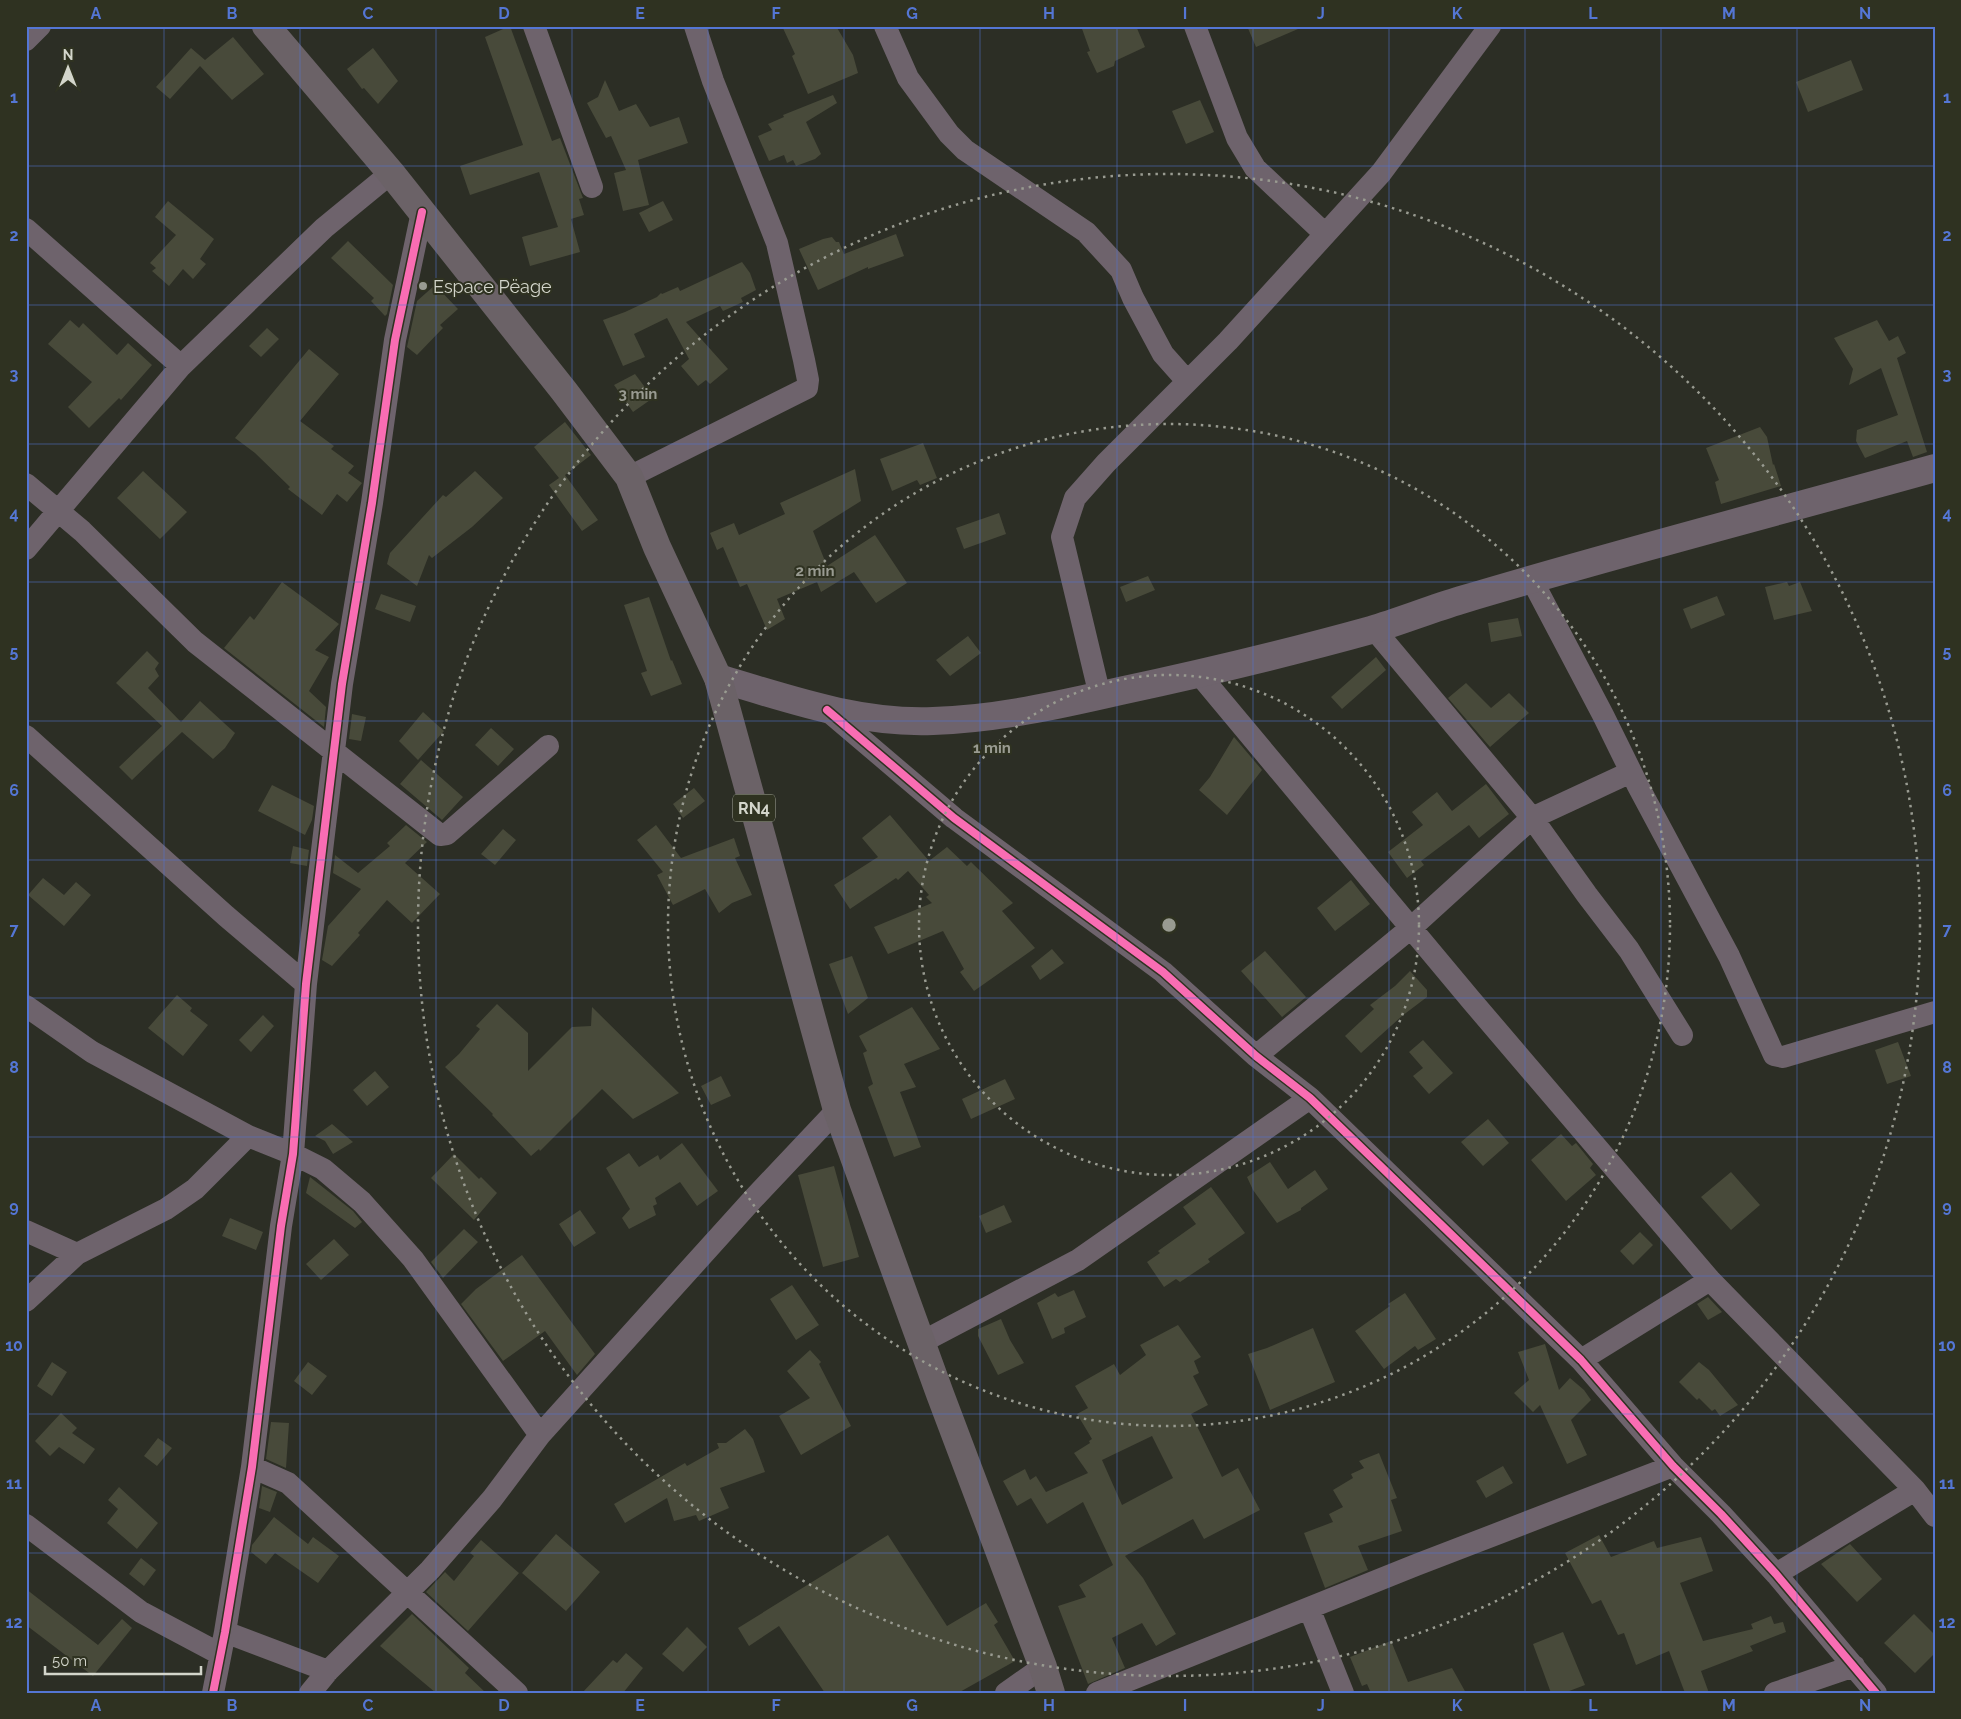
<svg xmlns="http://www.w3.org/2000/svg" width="1961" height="1719" font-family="Raleway,sans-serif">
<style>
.building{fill:#484a3a;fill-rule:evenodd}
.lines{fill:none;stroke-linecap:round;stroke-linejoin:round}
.minor{stroke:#6e636c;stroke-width:22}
.tertiary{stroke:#6e636c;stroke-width:28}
.trunk{stroke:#6b6267;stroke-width:28}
.cycleway-casing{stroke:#2f3221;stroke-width:11}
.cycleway{stroke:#f96db3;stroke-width:8}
.grid{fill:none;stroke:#5476d4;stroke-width:1;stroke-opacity:0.55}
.ring{fill:none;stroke:#999b91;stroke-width:2.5;stroke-dasharray:2.5 5}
.poi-dot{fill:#999b91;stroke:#2f3221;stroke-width:2}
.labels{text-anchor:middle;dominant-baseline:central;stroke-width:4;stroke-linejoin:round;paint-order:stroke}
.shield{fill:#2f3221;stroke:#a2a498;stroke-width:1}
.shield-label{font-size:16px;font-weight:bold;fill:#d3d5cb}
.poi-label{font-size:18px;fill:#d3d5cb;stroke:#2f3221;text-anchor:start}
.centre{fill:#999b91;stroke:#2f3221;stroke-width:2.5}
.ring-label{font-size:15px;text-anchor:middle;font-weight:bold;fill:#999b91;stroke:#2f3221;stroke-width:4;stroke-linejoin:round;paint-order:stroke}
.neatline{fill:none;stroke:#5476d4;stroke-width:2}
.grid-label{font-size:16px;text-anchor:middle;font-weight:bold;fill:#5476d4}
</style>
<rect width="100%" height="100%" fill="#2c2e25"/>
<!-- building -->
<path class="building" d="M510 26 552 141 560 138 583 198 579 199 584 215 571 219 580 252 530 266 522 237 558 227 539 172 470 195 460 166 523 145 485 37Z
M782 26H836L853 55 858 73 808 94 792 56 795 54Z
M1081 26H1136L1145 47 1115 61 1114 66 1097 73 1087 52 1090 51Z
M1247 26H1305L1256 47Z
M233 37 264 74 232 100 200 66 170 99 156 87 191 48 205 60Z
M373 48 398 81 378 104 364 88 362 89 347 69Z
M1851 60 1863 90 1808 112 1796 82Z
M605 80 619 111 636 104 650 127 679 117 688 143 638 160 649 205 623 211 614 173 626 170 611 136 606 138 587 103 598 97Z
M833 95 837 103 806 122 821 154 815 159 796 166 793 160 787 163 784 155 769 161 758 136 772 130 768 124 784 117 783 115Z
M1200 100 1214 132 1186 144 1172 111Z
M168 201 214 239 200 259 206 264 193 279 183 269 169 286 152 271 156 268 150 263 176 235 155 217Z
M663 201 673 220 649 232 639 213Z
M896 234 904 256 868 269V267L818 290 799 249 823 239 832 237 836 242H839L844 254Z
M348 241 393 285 387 314 385 316 371 301 374 298 331 258Z
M742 262 750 273 756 290 741 298 743 302 723 311 720 306 686 322 728 369 710 384 706 380 698 386 681 366 689 359 667 318 634 334 645 357 623 366 603 320 625 312 657 297 661 293 662 294 678 287 680 291Z
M435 285 458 309 440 325 443 328 417 355 407 347 417 301Z
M70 320 79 328 83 323 117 355 128 343 152 365 121 400 119 398 89 428 68 407 92 382 48 344Z
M1877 320 1889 341 1898 336 1906 353 1897 358 1927 452 1913 457 1907 441 1865 458 1856 441 1857 430 1898 415 1881 368 1849 385 1853 369 1834 338Z
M267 328 279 339 261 357 249 346Z
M309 349 339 374 300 421 334 446 331 449 354 466 348 473 362 483 347 502 337 494 322 515 288 489 290 487 255 453 235 438Z
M635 374 653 398 633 412 614 385Z
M565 422 591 455 565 475 598 520 582 531 549 485 559 478 534 447Z
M1760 427 1767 437 1773 465 1774 464 1781 486 1721 504 1715 482 1719 480 1706 448Z
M923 443 937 478 920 485 917 480 892 491 880 459Z
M855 469 861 501 813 531 827 566 875 535 907 583 876 603 854 572 821 592 817 582 777 599 785 619 767 630 747 584 740 587 723 547 717 550 710 533 734 523 739 535 785 514 780 503Z
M143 471 187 512 160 539 117 498Z
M475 471 503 498 472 527 432 558 429 555 417 586 387 564 390 553 443 495 446 497Z
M999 513 1006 534 964 549 956 528Z
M1148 576 1155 590 1126 602 1120 587Z
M282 582 339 624 315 650 329 657 309 691 326 707 324 727 224 648 250 616 254 620Z
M1787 582 1789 586 1800 582 1812 611 1774 620 1765 587Z
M381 594 416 606 410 622 375 609Z
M1717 596 1725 615 1691 629 1683 609Z
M649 597 671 661 672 660 682 684 651 696 641 673 647 671 624 605Z
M1518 618 1522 636 1491 642 1488 623Z
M968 636 981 653 950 676 936 660Z
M147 651 159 663 155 669 159 676 148 688 181 722 200 701 235 733 225 748 213 759 182 732 132 780 119 767 162 726 116 683Z
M1376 657 1386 670 1342 709 1331 697Z
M1466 683 1491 708 1509 693 1529 713 1490 747 1448 698Z
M423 712 444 731 418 760 399 741Z
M352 714 366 717 361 741 349 739Z
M491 728 514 749 498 766 475 745Z
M1234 737 1262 770 1227 815 1199 790 1210 777Z
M421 760 463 797 442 820 400 784Z
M1486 784 1509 814 1479 838 1469 825 1421 861 1424 865 1407 878 1388 852 1423 825 1412 812 1437 792 1452 811Z
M272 785 314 806 312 820 305 835 258 811Z
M694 788 705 801 683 818 673 804Z
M890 815 929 861 947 847 967 866 971 862 1013 903 1002 911 1035 948 974 991 960 972 964 969 943 931 888 954 874 927 932 903 926 897 929 895 908 871 898 880 896 878 850 909 834 885 878 857 862 838Z
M406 825 427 842 405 863 440 894 412 923 387 900 358 933 360 935 332 966 322 960 328 926 361 889 333 873 335 855 358 873 390 846 387 843Z
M656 825 681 858 734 838 740 856 735 858 752 895 732 903 719 913 705 889 673 905 657 875 663 872 637 840Z
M503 829 516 840 495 865 481 854Z
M293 846 309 850 307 866 290 863Z
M43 878 64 895 76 882 91 895 64 926 28 895Z
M1351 880 1370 904 1335 931 1317 908Z
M1052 949 1064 963 1040 980 1031 966Z
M1265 951 1306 997 1282 1017 1241 971Z
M852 956 868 998 848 1014 829 964Z
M1410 971 1427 990V997L1402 1016 1361 1053 1345 1036 1374 1009 1370 1005 1395 986Z
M177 995 192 1008 190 1011 208 1025 183 1056 148 1028Z
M497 1004 528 1033V1071L572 1027 591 1026 592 1007 679 1093 633 1119 602 1089 540 1151 539 1149 531 1156 492 1115 493 1114 445 1067 459 1054 480 1029 476 1026Z
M912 1007 940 1049 904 1064 916 1087 900 1092 921 1147 894 1157 868 1087 873 1084 863 1053 867 1051 859 1036Z
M263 1015 274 1026 251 1052 239 1040Z
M1423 1040 1453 1073 1429 1094 1413 1076 1423 1068 1409 1052Z
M1898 1042 1911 1076 1887 1084 1875 1050Z
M375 1071 389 1087 367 1106 353 1090Z
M721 1076 731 1096 711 1105 701 1086Z
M1005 1079 1015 1099 971 1119 962 1099Z
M1488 1119 1509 1143 1483 1166 1461 1142Z
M332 1124 353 1142 333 1154 325 1141 315 1136Z
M1561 1134 1572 1146 1576 1143 1593 1164 1590 1168 1596 1175 1566 1201 1531 1160Z
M682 1143 718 1191 697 1206 680 1182 655 1198 657 1204 653 1206 656 1215 629 1229 622 1218 630 1209 606 1168 629 1153 639 1167 658 1155 660 1160Z
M454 1154 479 1179 481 1177 497 1193 474 1220 431 1178Z
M1270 1162 1288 1189 1315 1170 1328 1189 1301 1208V1210L1277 1223 1253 1190 1247 1177Z
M834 1166 859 1257 823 1267 798 1175Z
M1731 1172 1760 1205 1731 1230 1701 1197Z
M310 1177 353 1211 362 1222 355 1228 306 1193Z
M1211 1187 1245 1233 1208 1259 1210 1262 1180 1282 1176 1279 1164 1287 1147 1262 1160 1253 1158 1251 1196 1224 1183 1207Z
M1004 1205 1012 1222 986 1233 979 1216Z
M580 1210 596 1233 574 1247 559 1224Z
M230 1218 263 1232 256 1250 222 1236Z
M464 1229 478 1242 443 1278 431 1262Z
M1640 1232 1653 1245 1633 1265 1620 1251Z
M334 1239 349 1255 321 1280 306 1264Z
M522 1255 595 1354 577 1375 545 1331 503 1361 461 1304 476 1289Z
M792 1285 819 1325 796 1340 770 1299Z
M1074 1290 1086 1317 1064 1328 1065 1333 1052 1339 1037 1303 1055 1293 1058 1297Z
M1405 1293 1436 1339 1418 1350 1415 1346 1384 1369 1355 1331 1390 1306 1388 1304Z
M1708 1297 1722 1312 1708 1320 1697 1304Z
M1001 1319 1010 1340 1024 1363 998 1375 978 1336V1329Z
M1178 1325 1201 1357 1194 1361 1199 1373 1193 1376 1208 1405 1191 1414 1222 1477 1238 1468 1260 1510 1204 1539 1193 1519 1125 1556 1143 1578 1176 1634 1156 1646 1142 1623 1112 1638 1125 1668 1088 1684 1058 1606 1086 1597 1079 1585 1113 1565 1083 1502 1047 1524 1031 1498 1017 1506 1003 1481 1025 1469 1030 1480 1036 1476 1046 1492 1088 1473 1074 1453 1090 1443 1089 1441 1092 1439 1077 1414 1088 1408 1075 1386 1114 1364 1120 1375 1146 1355 1140 1345ZM1152 1436 1173 1478 1122 1505 1102 1460Z
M1313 1328 1335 1382 1270 1410 1248 1354 1267 1348Z
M1545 1344 1559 1390 1570 1378 1584 1390 1591 1400 1571 1420 1587 1455 1567 1464 1540 1405 1533 1412 1514 1393 1529 1380 1518 1352Z
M810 1350 821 1362 819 1364 851 1426 801 1455 779 1416 810 1398 787 1371Z
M52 1362 67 1372 52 1396 37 1386Z
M308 1362 327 1376 312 1395 294 1381Z
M1699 1362 1709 1370 1738 1405 1720 1416 1715 1409 1712 1411 1699 1398 1697 1400 1679 1382Z
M61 1413 77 1428 72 1433 95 1449 84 1464 59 1447 50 1456 35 1441Z
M271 1422 289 1423 286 1468 266 1459Z
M745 1429 753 1439 765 1472 720 1488 729 1508 699 1521 696 1515 674 1521 667 1498 625 1523 614 1504 685 1463 687 1466 719 1448 717 1443H726Z
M158 1438 172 1448 157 1466 144 1456Z
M1379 1453 1397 1498 1391 1500 1402 1531 1358 1546 1368 1570 1325 1588 1304 1533 1333 1522 1329 1514 1343 1507 1333 1490 1353 1478 1351 1474 1364 1468 1359 1461Z
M1503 1466 1513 1483 1486 1498 1476 1481Z
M262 1486 277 1492 270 1512 259 1508Z
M119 1487 158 1523 137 1549 107 1523 118 1509 108 1500Z
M274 1517 308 1544 313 1537 339 1556 318 1583 275 1553 266 1564 251 1552 252 1545Z
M556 1534 600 1572 566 1611 522 1573Z
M888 1535 947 1626 986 1603 998 1622 994 1625 1015 1661 958 1693H825L779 1626 749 1646 738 1628Z
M1599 1535 1611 1557 1654 1541 1657 1548 1701 1537 1713 1571 1680 1583 1703 1641 1753 1629 1751 1624 1771 1616 1774 1624 1783 1622 1786 1632 1750 1646 1753 1651 1701 1671 1709 1693H1685L1669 1651 1636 1665 1624 1633 1618 1635 1601 1600 1592 1604 1565 1553Z
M481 1540 519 1573 468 1631 426 1592 445 1572 454 1581 474 1556 470 1553Z
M1850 1544 1882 1579 1857 1602 1821 1564Z
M141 1558 156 1570 144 1586 129 1574Z
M26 1589 98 1645 122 1619 132 1628 93 1676 26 1625Z
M412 1614 469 1668 465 1673 486 1693H436L380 1646Z
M1914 1614 1935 1635V1653L1915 1673 1884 1643Z
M687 1627 707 1647 683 1672 662 1654Z
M1563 1632 1585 1685 1564 1693H1551L1533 1644Z
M1391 1641 1408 1682 1452 1668 1466 1693H1371L1367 1684 1362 1686 1350 1657Z
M626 1653 643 1668 623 1693H582L613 1660 617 1663Z"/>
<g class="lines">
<!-- minor -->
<path class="minor" d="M534 26 592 187
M885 26 908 78 949 134 965 150 1086 232 1121 270 1133 298 1163 354 1187 381
M1195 26 1237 138 1255 168 1325 234
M26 40 40 26
M26 229 181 366
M629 477 807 388 808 380 804 360 777 243 713 81 695 26
M26 484 82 531 195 642 440 835 447 834 548 746
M26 549 181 366 324 228 391 173
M1532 580 1603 715 1637 784 1729 956 1774 1055 1783 1057 1935 1012
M1374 629 1532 818 1587 895 1629 950 1682 1035
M1199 674 1471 1000 1710 1280 1915 1490 1935 1516
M1100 696 1062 537 1075 498 1106 463 1228 341 1381 173 1490 26
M827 710 954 818 1163 972 1256 1056 1310 1098 1581 1360 1673 1466 1721 1514 1776 1574 1876 1693
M26 736 226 916 306 984
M26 1006 92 1052 248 1136 293 1154 323 1169 362 1202 413 1259 540 1435
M1256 1056 1412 927 1532 818 1631 772
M26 1231 77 1254
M26 1301 77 1254 166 1209 195 1189 248 1136
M922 1342 1078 1260 1310 1098
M1581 1360 1710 1280
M252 1467 288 1483 517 1693
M26 1525 141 1612 220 1654
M1776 1574 1915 1490
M1309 1608 1343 1693
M225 1632 328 1671
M213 1693 225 1632 252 1467 281 1226 293 1154 306 984 342 684 372 503 395 340 422 212
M310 1693 328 1671 430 1570 492 1499 540 1435 753 1199 837 1110
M1006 1693 1043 1667
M1097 1693 1416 1565 1673 1466
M1775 1693 1854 1666"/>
<!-- tertiary -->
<path class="tertiary" d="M718 678C789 699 859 724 933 721 996 719 1059 705 1120 691 1204 673 1288 653 1371 630 1401 621 1431 609 1461 600 1618 553 1777 512 1935 468"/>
<!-- trunk -->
<path class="trunk" d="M266 26 391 173 564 391 629 477 657 547 718 678 837 1110 940 1394 1043 1667 1051 1693"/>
<defs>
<path id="cycleway" d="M827 710 954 818 1163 972 1256 1056 1310 1098 1581 1360 1673 1466 1721 1514 1776 1574 1876 1693
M213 1693 225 1632 252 1467 281 1226 293 1154 306 984 342 684 372 503 395 340 422 212"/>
</defs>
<!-- cycleway casing -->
<use href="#cycleway" class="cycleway-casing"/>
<!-- cycleway -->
<use href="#cycleway" class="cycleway"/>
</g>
<!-- grid -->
<path class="grid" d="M164 26V1693M300 26V1693M436 26V1693M572 26V1693M708 26V1693M844 26V1693M980 26V1693M1117 26V1693M1253 26V1693M1389 26V1693M1525 26V1693M1661 26V1693M1797 26V1693M26 166H1935M26 305H1935M26 444H1935M26 582H1935M26 721H1935M26 860H1935M26 998H1935M26 1137H1935M26 1276H1935M26 1414H1935M26 1553H1935"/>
<!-- distance rings -->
<g class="ring">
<circle cx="1169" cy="925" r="250"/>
<circle cx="1169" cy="925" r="501"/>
<circle cx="1169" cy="925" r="751"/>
</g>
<!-- markers -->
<circle class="poi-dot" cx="423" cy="286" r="5"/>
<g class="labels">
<!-- shield labels -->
<rect class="shield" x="733" y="794.5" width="42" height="27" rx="4"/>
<g class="shield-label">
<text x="754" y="808">RN4</text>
</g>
<!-- poi labels -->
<g class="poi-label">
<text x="433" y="286">Espace Pëage</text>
</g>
</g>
<circle cx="1169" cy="925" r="8" class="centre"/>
<g class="ring-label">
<text x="638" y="399">3 min</text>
<text x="815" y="576">2 min</text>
<text x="992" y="753">1 min</text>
</g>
<!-- border -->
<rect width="1961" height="1719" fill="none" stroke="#2f3221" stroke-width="55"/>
<!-- north arrow -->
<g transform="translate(68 68)" stroke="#2f3221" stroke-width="4" paint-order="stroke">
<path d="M0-4L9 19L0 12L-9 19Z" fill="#d3d5cb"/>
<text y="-8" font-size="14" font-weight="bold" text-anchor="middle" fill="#d3d5cb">N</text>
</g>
<!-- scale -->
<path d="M45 1666v8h156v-8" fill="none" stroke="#d3d5cb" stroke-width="2.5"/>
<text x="52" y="1666" font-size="15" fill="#d3d5cb" stroke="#2f3221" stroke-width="4" paint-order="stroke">50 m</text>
<rect x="28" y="28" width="1906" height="1664" class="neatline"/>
<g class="grid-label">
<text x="96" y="19">A</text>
<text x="232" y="19">B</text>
<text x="368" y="19">C</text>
<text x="504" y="19">D</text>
<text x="640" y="19">E</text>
<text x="776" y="19">F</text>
<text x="912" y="19">G</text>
<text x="1049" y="19">H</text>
<text x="1185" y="19">I</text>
<text x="1321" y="19">J</text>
<text x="1457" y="19">K</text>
<text x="1593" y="19">L</text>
<text x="1729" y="19">M</text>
<text x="1865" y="19">N</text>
<text x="14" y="103">1</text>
<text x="1947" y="103">1</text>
<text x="14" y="241">2</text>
<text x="1947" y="241">2</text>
<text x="14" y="380">3</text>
<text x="1947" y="380">3</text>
<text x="14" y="519">4</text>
<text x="1947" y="519">4</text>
<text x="14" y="657">5</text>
<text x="1947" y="657">5</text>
<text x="14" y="796">6</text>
<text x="1947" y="796">6</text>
<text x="14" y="935">7</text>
<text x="1947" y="935">7</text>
<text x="14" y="1073">8</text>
<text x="1947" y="1073">8</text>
<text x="14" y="1212">9</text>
<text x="1947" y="1212">9</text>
<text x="14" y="1351">10</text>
<text x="1947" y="1351">10</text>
<text x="14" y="1489">11</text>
<text x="1947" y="1489">11</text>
<text x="14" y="1628">12</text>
<text x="1947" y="1628">12</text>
<text x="96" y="1711">A</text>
<text x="232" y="1711">B</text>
<text x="368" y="1711">C</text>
<text x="504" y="1711">D</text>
<text x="640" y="1711">E</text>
<text x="776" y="1711">F</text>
<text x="912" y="1711">G</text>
<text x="1049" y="1711">H</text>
<text x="1185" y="1711">I</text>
<text x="1321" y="1711">J</text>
<text x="1457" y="1711">K</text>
<text x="1593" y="1711">L</text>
<text x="1729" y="1711">M</text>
<text x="1865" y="1711">N</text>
</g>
</svg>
